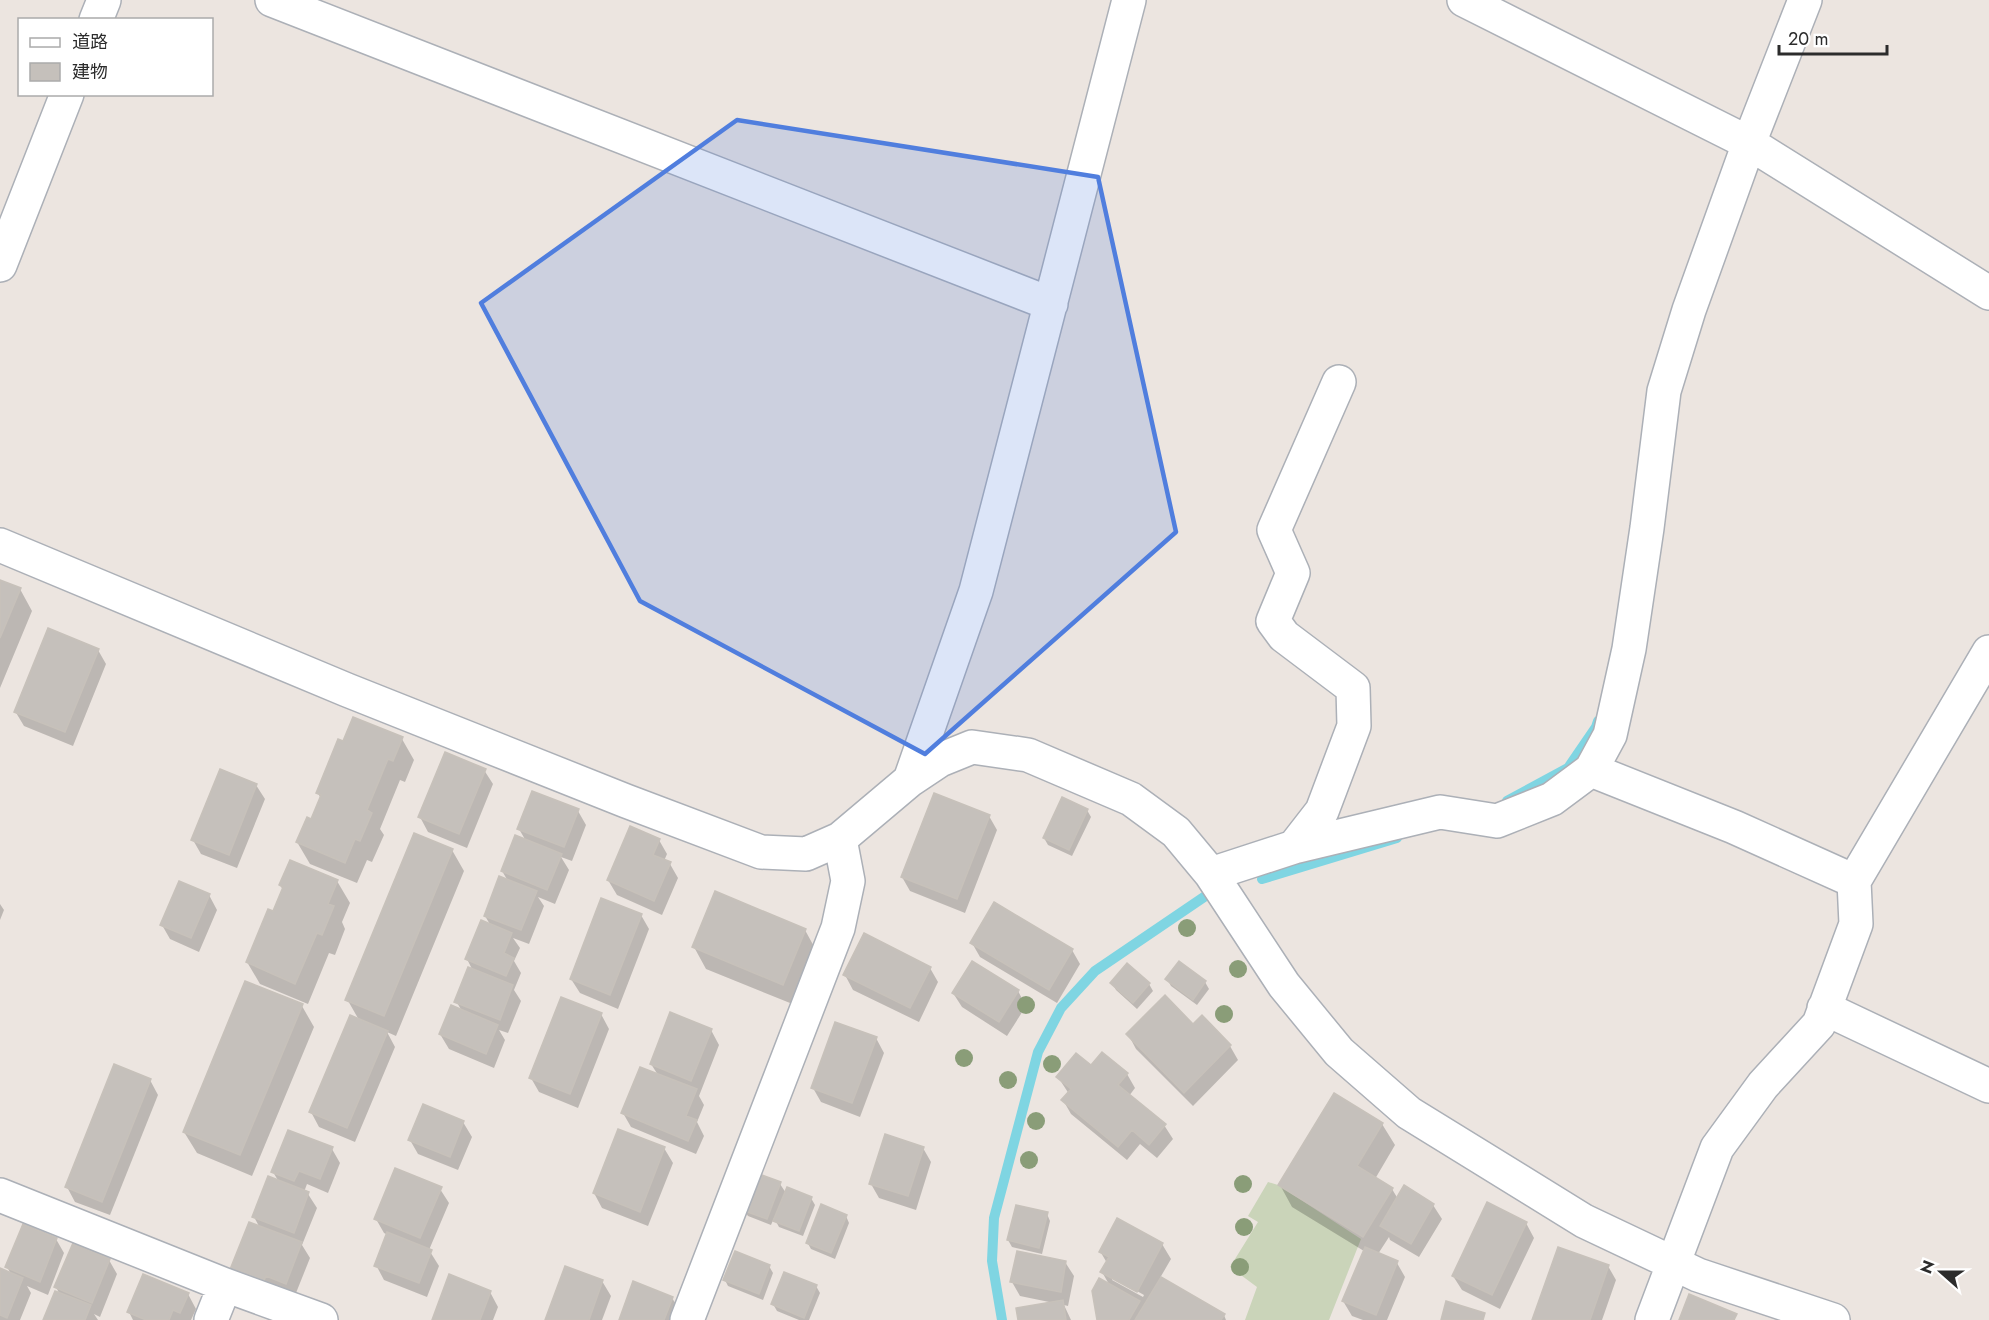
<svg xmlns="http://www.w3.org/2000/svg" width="1989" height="1320" font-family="Jost,'Noto Sans JP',sans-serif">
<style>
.cemetery{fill:#cad4b9}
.shadow{fill:#0003;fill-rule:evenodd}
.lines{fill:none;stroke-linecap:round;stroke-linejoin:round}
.stream{stroke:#7fd5e2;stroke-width:10}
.building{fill:#c5c0bb;stroke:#c7c1ba;stroke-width:1.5}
.minor-casing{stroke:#acb0b7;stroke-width:36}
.minor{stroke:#fff;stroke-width:33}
.tree{fill:#8a9d78}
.marked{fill:#507ede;fill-opacity:0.2;stroke:#507ede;stroke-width:4.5;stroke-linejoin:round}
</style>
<rect width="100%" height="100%" fill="#ece5e0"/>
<!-- cemetery -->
<path class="cemetery" d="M1268 1182 1278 1185 1361 1239 1329 1320H1245L1257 1287 1230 1267 1258 1222 1248 1216Z"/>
<!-- shadow -->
<path class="shadow" d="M0 581 20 589 32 611 0 688Z
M98 650 106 664 73 746 24 726 15 711Z
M402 739 414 760 405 782 400 780 380 829 384 835 372 862 367 860 357 883 310 864 297 842 312 821 321 799 318 793 344 743Z
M484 770 493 784 467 848 428 832 420 817Z
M256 785 265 799 237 868 201 854 193 840Z
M1087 810 1091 817 1072 856 1048 845 1044 838Z
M578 811 586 825 572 861 561 857 569 870 555 904 538 897 544 906 529 944 513 938 520 948 514 961 521 973 514 990 521 1001 508 1033 499 1030 505 1040 494 1068 449 1049 440 1034 462 1011 456 1001 473 971 467 959 491 926 485 916 508 881 502 871 526 841 519 829Z
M989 816 997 830 965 913 910 891 902 877Z
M659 840 667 854 664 861 670 864 678 878 662 915 617 895 608 880Z
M452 850 464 871 396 1036 387 1032 395 1047 355 1142 319 1127 311 1112 359 1020 347 999Z
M337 881 350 903 342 922 345 929 335 955 329 953 308 1004 260 984 247 962 274 913 283 890 280 885Z
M209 895 217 910 199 952 170 939 162 925Z
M0 904 4 910 0 920Z
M641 915 649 929 618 1009 580 993 571 979Z
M805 930 817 952 795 1005 706 969 694 947Z
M972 943 1072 950 1080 964 1057 1003 980 957Z
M972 963 1018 991 1026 1006 1007 1036 962 1007 953 993Z
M1128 965 1149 984 1153 991 1137 1009 1116 990 1112 983Z
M930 968 938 982 919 1022 853 990 845 975Z
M1167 979 1205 982 1209 989 1197 1005 1171 986Z
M302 1006 314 1027 252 1176 197 1153 184 1132Z
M601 1014 609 1029 578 1108 539 1092 531 1078Z
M1193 1026 1230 1046 1238 1060 1193 1106 1136 1049 1128 1034Z
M711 1030 719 1045 699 1096 704 1105 697 1122 704 1136 696 1154 631 1127 623 1113 658 1075 651 1064Z
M876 1038 884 1053 860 1117 821 1102 813 1088Z
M1091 1067 1127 1074 1135 1088 1129 1096 1164 1125 1173 1139 1157 1158 1140 1144 1127 1160 1071 1114 1063 1100 1069 1094 1058 1077Z
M150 1080 158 1095 110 1215 75 1202 67 1187Z
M463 1122 472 1137 458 1170 418 1154 410 1140Z
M1382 1124 1395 1145 1375 1179 1392 1189 1398 1199 1433 1205 1442 1219 1419 1257 1390 1240 1389 1237 1378 1254 1397 1263 1405 1277 1387 1320H1363L1352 1316 1343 1301 1364 1251 1292 1207 1280 1185Z
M664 1148 673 1163 648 1226 602 1208 594 1193Z
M923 1148 931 1162 916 1210 879 1198 871 1184Z
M332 1149 340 1163 328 1193 307 1184 304 1192 308 1194 317 1208 302 1245 310 1258 294 1298 239 1287 260 1228 254 1217 279 1182 273 1172Z
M780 1184 786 1193 811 1198 815 1205 803 1236 779 1227 774 1218 771 1225 748 1216 744 1210Z
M440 1189 449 1203 429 1250 439 1266 427 1297 384 1280 376 1265 388 1235 384 1233 376 1219Z
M1047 1214 1050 1221 1042 1254 1012 1247 1008 1240Z
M846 1216 849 1223 835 1259 811 1249 807 1242Z
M1117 1220 1162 1244 1171 1259 1160 1278 1224 1315 1226 1320H1099L1110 1286 1102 1272 1107 1263 1100 1251ZM1112 1277 1144 1295 1143 1297 1112 1280Z
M1526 1223 1534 1238 1500 1309 1462 1290 1453 1276Z
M56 1239 64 1253 48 1295 27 1286 31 1293 20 1320H0V1270L11 1274 7 1267Z
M109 1260 117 1274 100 1317 94 1314 98 1320H45L60 1295 56 1287Z
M1065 1262 1074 1276 1068 1306 1064 1305 1071 1320H1019L1054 1303 1020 1296 1012 1282Z
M769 1266 773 1273 763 1300 728 1286 725 1280Z
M1608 1266 1616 1280 1602 1320H1533Z
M602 1281 611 1296 602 1320H546Z
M816 1286 820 1293 809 1320H799L777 1311 773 1304Z
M490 1292 498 1307 493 1320H433Z
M188 1294 196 1309 191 1320H133L129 1312Z
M672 1298 681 1312 678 1320H620Z"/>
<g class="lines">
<!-- stream -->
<path class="stream" d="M1507 801 1568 768 1596 727 1598 721
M1262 879 1397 838
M1002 1320 992 1261 994 1218 1038 1052 1061 1008 1095 971 1204 897"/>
</g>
<!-- building -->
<path class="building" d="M0 580 21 588 0 638Z
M48 628 99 649 65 732 14 712Z
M353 717 403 737 393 761 388 759 367 810 372 813 360 841 355 839 345 863 296 842 307 817 311 819 321 795 316 793 338 739 343 741Z
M445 752 486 769 459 834 418 817Z
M220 769 257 784 229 855 191 840Z
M532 791 579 809 564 847 517 829Z
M934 793 990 815 957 899 901 877Z
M1062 797 1088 809 1069 850 1043 838Z
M630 826 660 839 653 855 671 862 654 901 607 880Z
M414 833 453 849 384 1016 345 1000Z
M515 835 562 854 547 890 501 871Z
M290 860 338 880 328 904 334 906 322 935 317 933 295 984 246 962 268 909 273 911 283 887 279 885Z
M499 876 537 891 521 930 484 916Z
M179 881 210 894 191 938 160 925Z
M715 891 806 929 783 985 692 947Z
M601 898 642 914 610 995 570 979Z
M994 902 1073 949 1049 990 970 943Z
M481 920 512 933 504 953 514 958 506 976 465 959Z
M864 933 931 967 910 1008 843 975Z
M972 961 1019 990 999 1022 952 993Z
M1179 961 1206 981 1193 1000 1165 979Z
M1127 963 1150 983 1133 1003 1110 983Z
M468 967 513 985 500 1020 454 1002Z
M245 981 303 1004 240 1155 183 1132Z
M1165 995 1193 1024 1202 1015 1231 1045 1184 1093 1126 1034Z
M561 997 602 1013 570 1094 529 1078Z
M451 1005 498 1025 486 1054 439 1034Z
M670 1012 712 1029 691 1081 650 1064Z
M350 1015 388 1031 347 1128 309 1112Z
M835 1022 877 1037 852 1103 811 1088Z
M1102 1052 1128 1073 1118 1085 1166 1124 1149 1145 1132 1130 1118 1147 1061 1100 1071 1089 1056 1077 1076 1053 1091 1065Z
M114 1064 151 1079 102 1202 65 1187Z
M640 1067 697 1089 686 1116 697 1120 688 1141 621 1113Z
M1334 1093 1383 1123 1357 1166 1393 1188 1363 1237 1278 1185Z
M423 1104 464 1121 450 1157 408 1140Z
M618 1129 665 1147 640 1212 593 1193Z
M288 1130 333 1147 320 1179 299 1171 294 1181 271 1172Z
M885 1134 924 1147 908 1196 869 1184Z
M395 1168 442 1187 420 1238 374 1219Z
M756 1173 781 1182 767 1219 742 1210Z
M268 1176 309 1192 294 1233 252 1217Z
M1404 1185 1434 1204 1411 1244 1380 1226Z
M787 1187 812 1197 799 1231 773 1221Z
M1487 1202 1527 1222 1492 1295 1452 1276Z
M821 1204 847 1215 831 1253 806 1243Z
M1016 1205 1048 1212 1039 1248 1007 1240Z
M1117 1218 1163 1243 1137 1292 1100 1272 1109 1257 1099 1252Z
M249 1222 302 1242 286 1284 266 1276 262 1285 229 1272Z
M23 1224 57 1238 40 1282 5 1267Z
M387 1232 432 1250 419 1283 374 1266Z
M73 1243 110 1259 92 1303 54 1287Z
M1365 1247 1398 1261 1376 1315 1342 1301Z
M1558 1247 1609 1265 1590 1320H1532Z
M735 1251 770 1265 759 1294 723 1280Z
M1017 1251 1066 1261 1061 1292 1010 1282Z
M565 1266 603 1280 589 1320H545Z
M0 1268 23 1278 7 1318 0 1315Z
M784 1272 817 1285 804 1318 771 1304Z
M143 1274 189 1293 180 1313 173 1310 169 1320H146L127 1312Z
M449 1274 491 1291 480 1320H432Z
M1161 1277 1225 1314 1221 1320H1135Z
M1099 1278 1140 1301 1129 1320H1097L1092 1291Z
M633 1281 673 1297 664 1320H619Z
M55 1291 91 1305 85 1320H43Z
M1689 1294 1737 1314 1734 1320H1679Z
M1063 1300 1066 1320H1018L1016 1308Z
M1446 1301 1485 1313 1483 1320H1441Z"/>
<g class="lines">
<defs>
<path id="minor" d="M272 0 1051 304
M1464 0 1749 143 1989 293
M96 20 104 0
M0 265 67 94
M0 545 347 690 626 801 761 852 806 854 840 839 910 780 940 760 972 747 1028 755 1131 799 1176 832 1211 874 1284 985 1339 1052 1409 1113 1584 1221 1698 1275 1833 1320
M1591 770 1734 827 1854 881
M910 780 976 591 1129 0
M1294 847 1322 811 1354 726 1353 688 1284 636 1273 621 1293 573 1274 530 1339 382
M1211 874 1294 847 1440 812 1497 821 1552 799 1591 770 1610 735 1629 649 1647 528 1664 391 1689 310 1749 143 1805 0
M1824 1008 1989 1086
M0 1195 225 1285 321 1320
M211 1320 225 1285
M687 1320 838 928 848 881 840 839
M1652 1320 1717 1148 1763 1085 1819 1024 1856 924 1854 881 1989 652"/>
</defs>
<!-- minor casing -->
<use href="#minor" class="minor-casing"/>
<!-- minor -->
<use href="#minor" class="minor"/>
</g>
<!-- trees -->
<g class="tree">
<circle cx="1187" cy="928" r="9"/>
<circle cx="1238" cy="969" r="9"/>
<circle cx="1026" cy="1005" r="9"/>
<circle cx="1224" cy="1014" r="9"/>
<circle cx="964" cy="1058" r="9"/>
<circle cx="1052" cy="1064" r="9"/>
<circle cx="1008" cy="1080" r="9"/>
<circle cx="1036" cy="1121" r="9"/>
<circle cx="1029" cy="1160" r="9"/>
<circle cx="1243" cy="1184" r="9"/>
<circle cx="1244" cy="1227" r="9"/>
<circle cx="1240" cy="1267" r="9"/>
</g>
<!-- marked area -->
<path class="marked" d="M737 120 1098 177 1176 532 925 754 640 601 481 303Z"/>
<!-- legend -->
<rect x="18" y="18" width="195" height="78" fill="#ffffff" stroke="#ababab" stroke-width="1.5"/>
<rect x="30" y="38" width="30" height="9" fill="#ffffff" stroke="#ababab" stroke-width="1.5"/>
<text x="72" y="48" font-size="18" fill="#2c2c2c">道路</text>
<rect x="30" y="63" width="30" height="18" fill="#c5c0bb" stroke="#ababab" stroke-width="1.5"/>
<text x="72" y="78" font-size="18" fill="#2c2c2c">建物</text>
<!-- north arrow -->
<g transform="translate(1941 1272) rotate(291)" stroke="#ffffff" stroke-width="4.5" paint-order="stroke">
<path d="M0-4.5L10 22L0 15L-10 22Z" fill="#2c2c2c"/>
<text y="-9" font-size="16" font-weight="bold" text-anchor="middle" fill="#2c2c2c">N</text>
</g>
<!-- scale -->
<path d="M1779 45v9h108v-9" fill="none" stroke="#2c2c2c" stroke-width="3"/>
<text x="1788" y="45" font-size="18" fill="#2c2c2c" stroke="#ffffff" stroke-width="4.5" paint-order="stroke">20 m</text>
</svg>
